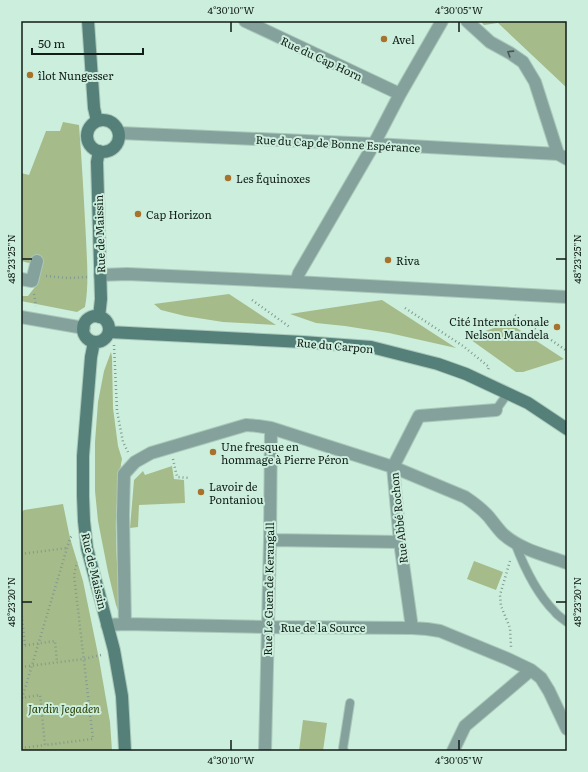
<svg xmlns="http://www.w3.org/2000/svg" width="588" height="772" font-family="Literata,serif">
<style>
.green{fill:#a6bb8a}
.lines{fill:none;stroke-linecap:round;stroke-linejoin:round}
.lane-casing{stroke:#aac8ba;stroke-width:10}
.street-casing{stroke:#aac8ba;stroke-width:14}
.secondary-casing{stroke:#aac8ba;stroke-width:14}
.path{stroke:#819a8e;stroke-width:2.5;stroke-dasharray:1 3;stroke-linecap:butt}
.lane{stroke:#85a19c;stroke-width:8}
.street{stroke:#85a19c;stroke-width:12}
.secondary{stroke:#558079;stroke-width:12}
.oneway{stroke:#455853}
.ticks{fill:none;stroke:#111d18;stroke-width:1.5}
.poi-dot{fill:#a7732c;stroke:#ced;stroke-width:1.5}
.labels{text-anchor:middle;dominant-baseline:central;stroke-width:4;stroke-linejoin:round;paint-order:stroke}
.poi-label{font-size:11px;fill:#111d18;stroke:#ced;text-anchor:start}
.street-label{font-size:11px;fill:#111d18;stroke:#ced}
.park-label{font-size:11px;font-style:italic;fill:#2d4006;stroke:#ced}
.neatline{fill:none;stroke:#111d18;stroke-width:1.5}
.ticks-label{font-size:10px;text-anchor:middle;fill:#111d18}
</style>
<rect width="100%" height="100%" fill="#ced"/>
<!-- green -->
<path class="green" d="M480 21H567V88L498 23 484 25Z
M63 122 79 125C82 163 84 201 86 239 87 262 89 285 85 307L77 312 21 301V296H28L35 287 40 268 33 264 21 261V173L29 175 46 131H60Z
M229 294 276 325 223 322 185 316 161 310 154 304Z
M382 300 456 348 389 333 345 326 316 323 290 314Z
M509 323 564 359 523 372H516L467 337Z
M111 352 112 357 113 408 118 446 122 459 121 464C119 487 115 510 116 532 116 559 119 586 119 613L116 605 108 572 98 521 95 491V442L98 402 104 371Z
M172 466 174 479 184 480 185 503 139 505 138 527 130 528 134 480 143 471 145 475Z
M63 504 70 538 83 581 99 659 110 722 112 751H21V513L24 510Z
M474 561 503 572 496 590 467 579Z
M303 720 327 723 323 751H299Z"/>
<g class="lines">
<defs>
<path id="lane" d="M496 410 508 393
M515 543C524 567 537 594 555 612 558 616 563 619 567 622
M344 751 343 748 350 703"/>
<path id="street" d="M245 21 400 94
M467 21 490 42 510 53 523 62 535 82 558 154
M119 133 374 144 558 154 567 159
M100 275 127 274 296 282 567 297
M21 279 32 281 37 261
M296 282 299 273 374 144 400 94 442 21
M21 317 84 328
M270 540 400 542
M125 624 123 516 124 474 135 462 151 453 246 425 258 426 271 428 393 467 465 497C474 503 482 509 489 517 493 522 498 529 503 534 521 550 545 555 567 563
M107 625 125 624 268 627 412 628 427 629 440 631 508 659 531 670 541 678 549 691 567 729
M412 628 400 542 393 467 419 416 496 410
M265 751 270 540 271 428
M453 751 465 726 531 670"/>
<path id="secondary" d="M88 21 94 108 97 121
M87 136a16 16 0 1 1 32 0a16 16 0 1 1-32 0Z
M83 329a13 13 0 1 1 26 0a13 13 0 1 1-26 0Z
M99 317 101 299 97 162 99 151
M109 332 303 342 371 347 438 364 466 374 528 403 567 429
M94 342 91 357 83 456V496L84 521 87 548 114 650 122 696 125 751"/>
</defs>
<!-- lane casing -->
<use href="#lane" class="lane-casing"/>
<!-- street casing -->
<use href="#street" class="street-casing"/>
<!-- secondary casing -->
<use href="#secondary" class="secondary-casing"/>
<!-- path -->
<path class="path" d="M46 276 68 278 89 277
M34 294 36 306
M252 300 291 328
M405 308 463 346 489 367 488 370
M515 315 567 351
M114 345 117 411 123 442 128 452
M173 459 177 477 190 478
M21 554 67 548
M510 561 500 595 501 606 510 628 511 647
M21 608 25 645
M21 646 55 641 57 662
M21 667 84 659 101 655
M21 698 40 695 45 745 93 739 74 575 77 562
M21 702 70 538 72 536
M21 748 45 745"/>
<!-- lane -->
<use href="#lane" class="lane"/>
<!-- street -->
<use href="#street" class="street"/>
<!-- secondary -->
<use href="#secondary" class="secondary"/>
</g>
<!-- one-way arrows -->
<defs><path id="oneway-chevron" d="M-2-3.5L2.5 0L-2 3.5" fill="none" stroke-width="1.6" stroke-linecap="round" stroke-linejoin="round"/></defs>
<use class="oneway" href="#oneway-chevron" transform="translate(510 53) rotate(-148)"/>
<!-- ticks -->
<path class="ticks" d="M231 22V32M459 22V32M22 259H32M556 259H566M22 602H32M556 602H566M231 740V750M459 740V750"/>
<!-- markers -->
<g class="poi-dot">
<circle cx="384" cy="39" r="4"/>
<circle cx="30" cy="75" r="4"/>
<circle cx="228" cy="178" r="4"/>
<circle cx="138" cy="214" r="4"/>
<circle cx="388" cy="260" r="4"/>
<circle cx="557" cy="327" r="4"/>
<circle cx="213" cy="452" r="4"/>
<circle cx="201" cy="492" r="4"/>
</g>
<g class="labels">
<!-- poi labels -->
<g class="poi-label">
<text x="392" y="39">Avel</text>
<text x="38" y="75">îlot Nungesser</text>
<text x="236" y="178">Les Équinoxes</text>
<text x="146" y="214">Cap Horizon</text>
<text x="396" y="260">Riva</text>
<text x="549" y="321" text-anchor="end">Cité Internationale<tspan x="549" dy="13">Nelson Mandela</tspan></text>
<text x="221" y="446">Une fresque en<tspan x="221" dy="13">hommage à Pierre Péron</tspan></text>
<text x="209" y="486">Lavoir de<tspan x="209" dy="13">Pontaniou</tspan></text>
</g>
<!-- street labels -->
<g class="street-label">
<text transform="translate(322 58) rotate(25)">Rue du Cap Horn</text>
<text transform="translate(338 143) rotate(3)">Rue du Cap de Bonne Espérance</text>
<text transform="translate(99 234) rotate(-92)">Rue de Maissin</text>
<text transform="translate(335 345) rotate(5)">Rue du Carpon</text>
<text transform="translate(398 518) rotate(-96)">Rue Abbé Rochon</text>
<text transform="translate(95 571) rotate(77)">Rue de Maissin</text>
<text transform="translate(268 589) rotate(-89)">Rue Le Guen de Kerangall</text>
<text x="323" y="627">Rue de la Source</text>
</g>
<!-- park labels -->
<g class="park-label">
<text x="64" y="708">Jardin Jegaden</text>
</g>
</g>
<!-- border -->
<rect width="588" height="772" fill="none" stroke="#cceedd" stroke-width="44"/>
<!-- scale -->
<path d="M32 48v6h111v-6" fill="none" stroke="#111d18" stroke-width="2"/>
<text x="38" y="48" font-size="12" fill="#111d18" stroke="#cceedd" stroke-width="3" paint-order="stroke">50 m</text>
<rect x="22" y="22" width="544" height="728" class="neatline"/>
<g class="ticks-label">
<text x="231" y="14">4°30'10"W</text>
<text x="459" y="14">4°30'05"W</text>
<text transform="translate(11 259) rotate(-90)" y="4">48°23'25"N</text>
<text transform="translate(577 259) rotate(-90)" y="4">48°23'25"N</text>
<text transform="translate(11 602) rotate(-90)" y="4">48°23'20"N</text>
<text transform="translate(577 602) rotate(-90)" y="4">48°23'20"N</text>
<text x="231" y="764">4°30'10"W</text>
<text x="459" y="764">4°30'05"W</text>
</g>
</svg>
